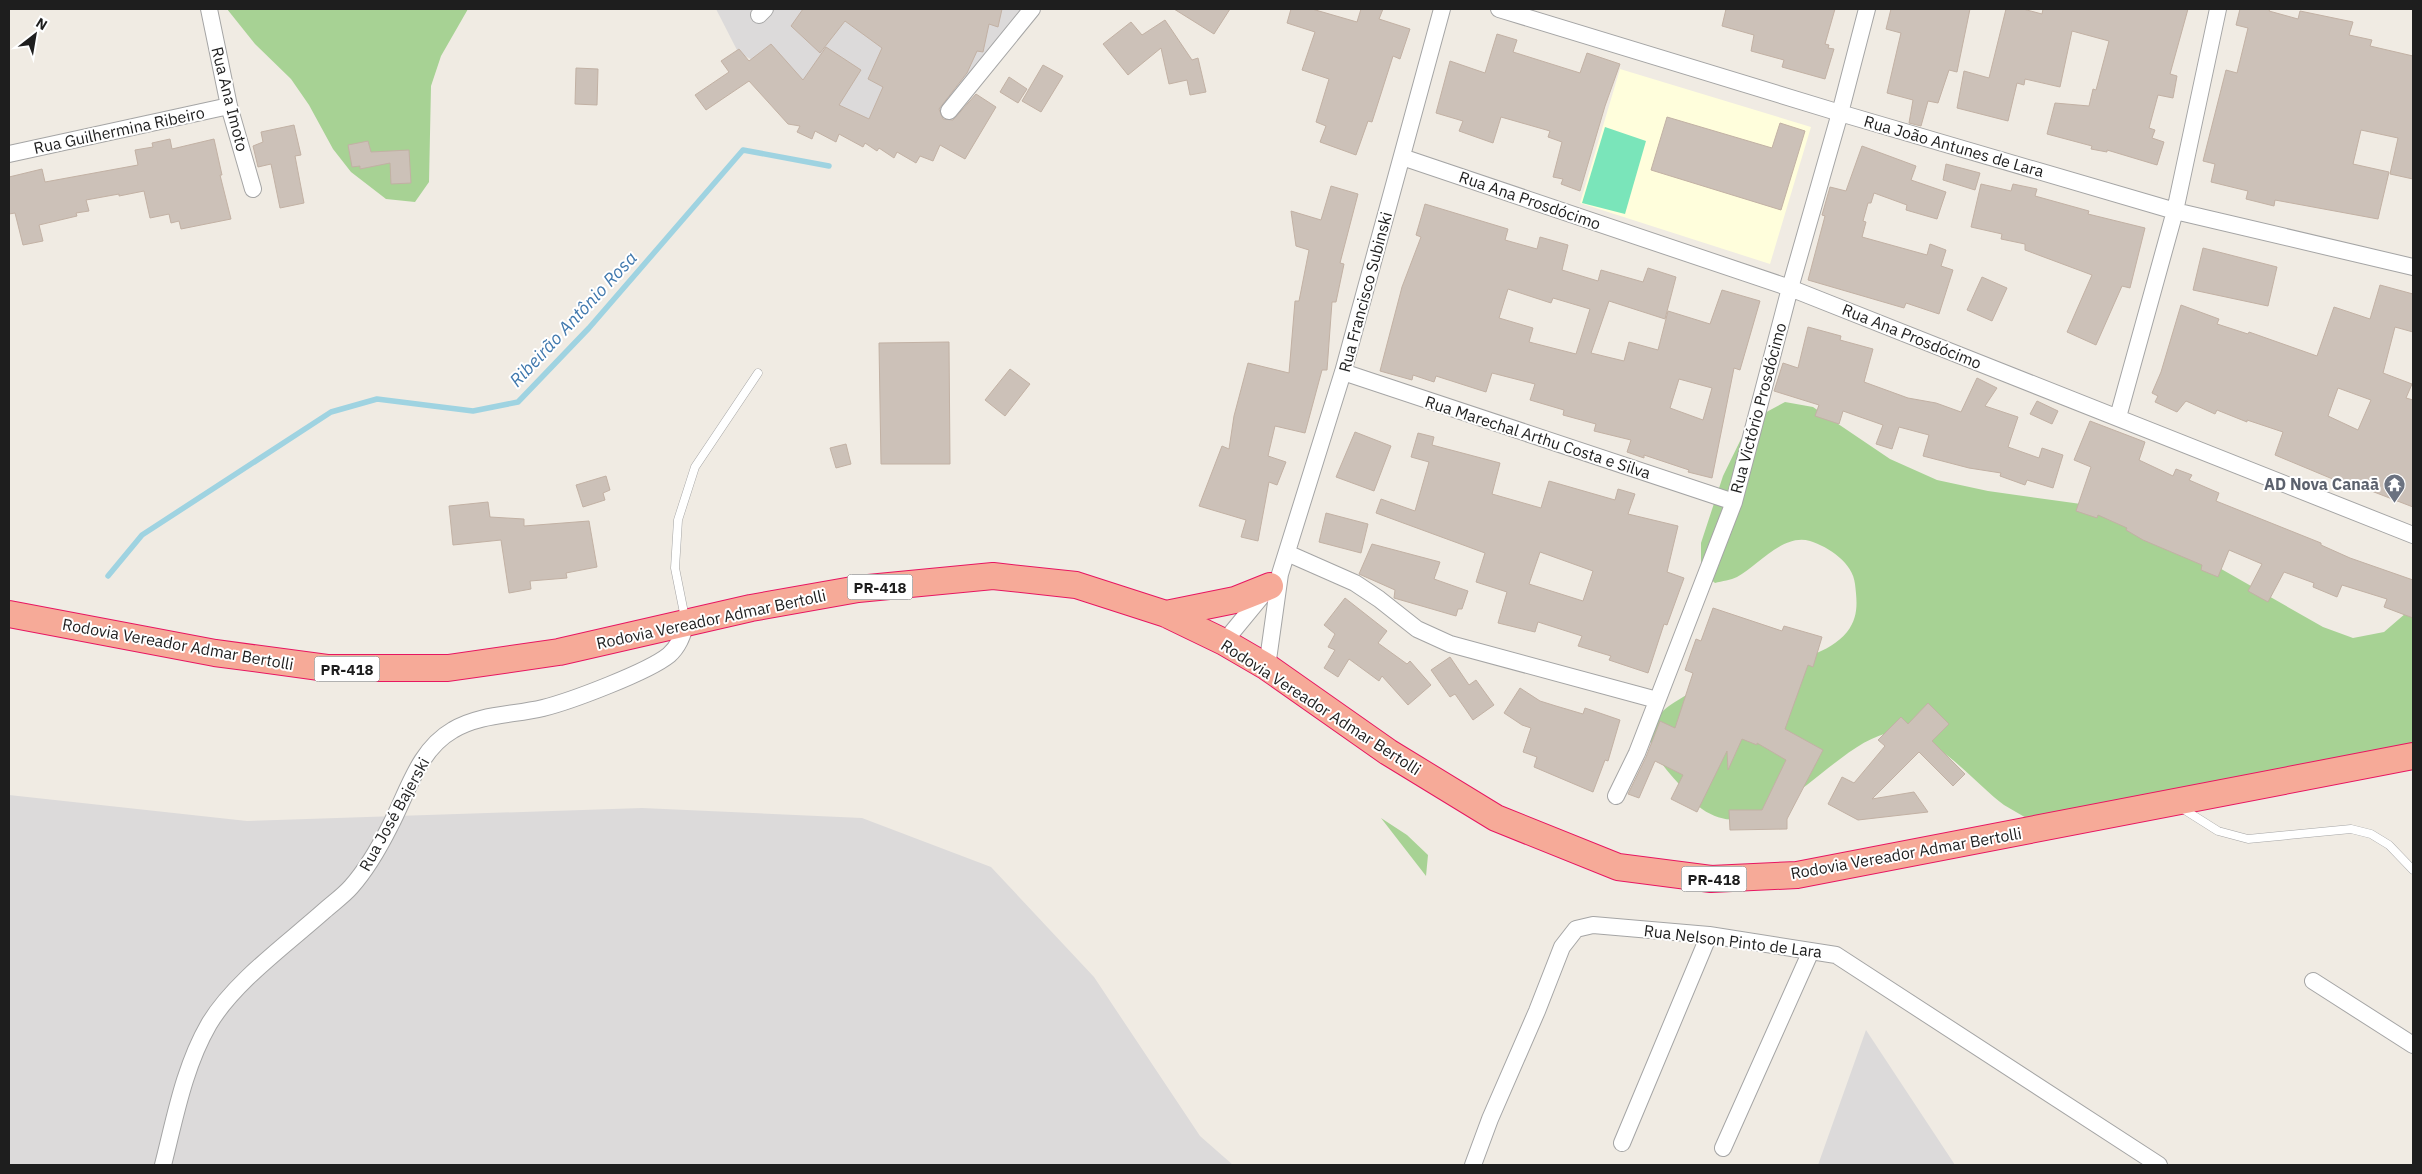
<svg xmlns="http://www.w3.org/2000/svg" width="2422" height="1174" font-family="'IBM Plex Sans',sans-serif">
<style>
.residential{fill:#dcdada}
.education{fill:#fffedc}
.forest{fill:#a7d294}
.pitch{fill:#7ae5ba}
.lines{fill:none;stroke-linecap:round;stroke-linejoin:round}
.stream{stroke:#9fd3e1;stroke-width:5.5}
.building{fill:#ccc1b8;stroke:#c2b1a4;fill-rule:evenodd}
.service-casing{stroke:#a5a5a5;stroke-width:9}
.minor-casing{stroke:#a5a5a5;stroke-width:18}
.trunk-casing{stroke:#e71661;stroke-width:28}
.service{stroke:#fff;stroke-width:8}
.minor{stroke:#fff;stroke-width:16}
.trunk{stroke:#f6aa98;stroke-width:26}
.labels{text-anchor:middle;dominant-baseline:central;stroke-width:4;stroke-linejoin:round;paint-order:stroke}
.shield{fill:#fff;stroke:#626262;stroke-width:1}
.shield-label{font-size:15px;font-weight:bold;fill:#1e1e1e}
.street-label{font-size:16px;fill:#1e1e1e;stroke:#fff}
.worship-label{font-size:16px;font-weight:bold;fill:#5b616d;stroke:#fff;text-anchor:end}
.water-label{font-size:18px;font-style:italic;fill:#4078ad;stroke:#fff}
</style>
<rect width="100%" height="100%" fill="#f0ebe3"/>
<!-- residential -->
<path class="residential" d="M716 9H1030L914 150 738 52Z
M9 795 247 821 642 808 862 818 991 867 1094 977 1200 1136 1233 1165H9Z
M1866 1030 1955 1165H1818Z"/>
<!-- education -->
<path class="education" d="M1620 69 1811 127 1770 264 1580 203Z"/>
<!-- forest -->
<path class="forest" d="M227 9H468L441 56 431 86 429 182 415 202 386 199 351 172 333 149 309 105 291 79 255 44Z
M1785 402 1813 407 1890 459 1937 480 1988 491 2081 504 2172 541 2323 627 2353 638 2384 632 2413 607V764H2311L2255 773 2028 819C2020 814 2012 810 2004 805 1976 785 1931 728 1894 732 1833 739 1768 855 1702 809 1696 805 1691 797 1686 792 1674 778 1656 761 1651 743 1649 732 1654 721 1661 713 1673 700 1714 680 1731 675 1758 668 1786 664 1812 655 1825 650 1838 643 1847 632 1859 617 1857 601 1855 584 1853 563 1829 547 1810 541 1783 533 1758 566 1737 577 1731 580 1722 581 1715 583L1701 571V543L1723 476 1741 439 1759 416Z
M1381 818 1407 835 1428 855 1426 876Z"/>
<!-- pitch -->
<path class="pitch" d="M1605 127 1646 141 1625 214 1582 203Z"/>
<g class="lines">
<!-- stream -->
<path class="stream" d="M108 576 142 535 331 412 377 399 473 411 518 402 589 328 743 150 829 166"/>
</g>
<!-- building -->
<path class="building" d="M803 9H1002L998 27 989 24 983 52 977 51 967 73 939 109 943 119 953 120 976 94 996 107 965 159 940 145 933 161 920 156 916 163 897 152 894 158 879 148 877 151 865 143 863 147 839 134 836 142 815 131 812 139 797 132 800 126 788 124 749 81 706 110 695 95 729 72 721 61 739 49 749 61 771 44 803 80 826 47 861 70 839 105 869 119 883 87 868 79 882 48 845 21 820 53 791 26Z
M1174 9H1230L1214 34Z
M1291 9H1312L1357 22 1361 9H1383L1379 19 1410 29 1400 59 1393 56 1372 122 1368 121 1356 155 1320 142 1326 126 1316 122 1329 79 1302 70 1315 32 1287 23Z
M1726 9H1835L1825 44 1829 45 1828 48 1834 49 1825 79 1782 67 1784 60 1751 51 1754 35 1722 26Z
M1891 9H1970L1957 72 1949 70 1938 103 1928 101 1921 126 1909 123 1913 100 1887 93 1901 33 1886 29Z
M2006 9H2023L2042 14 2043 9H2188L2170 74 2177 76 2173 98 2158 95 2149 128 2155 130 2152 138 2164 142 2157 165 2107 150V152L2091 149 2092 146 2047 134 2055 103 2089 106 2093 89 2096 90 2109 41 2072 31 2060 87 2025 79 2024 85 2017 83 2008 121 1957 108 1964 71 1989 78Z
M2240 9H2270L2269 11 2298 19 2300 11 2353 22 2349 35 2372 40 2370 46 2413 56V179L2390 174 2398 138 2361 130 2353 164 2389 172 2378 219 2275 200 2274 206 2246 199 2248 191 2211 182 2215 164 2203 161 2226 70 2237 73 2248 28 2236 25Z
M1165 20 1192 60 1198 58 1206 92 1190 95 1187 80 1169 84 1161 48 1128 75 1103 44 1131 22 1142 35Z
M1497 34 1517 40 1513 52 1580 73 1587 53 1620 64 1605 106 1580 191 1561 184 1563 179 1553 177 1562 142 1548 137 1550 131 1501 117 1493 143 1459 131 1463 121 1436 113 1450 61 1485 73Z
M1043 65 1063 76 1041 112 1022 101Z
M576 68 598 69 597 105 575 104Z
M1009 77 1027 89 1018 103 1000 92Z
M1667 117 1772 148 1780 123 1805 131 1781 210 1651 170Z
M294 125 301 155 295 156 304 203 280 208 271 164 258 167 253 146 263 142 261 132Z
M170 139 172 149 214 139 222 175H220L231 219 181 229 179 221 171 223 169 214 150 218 144 191 119 196V194L86 200 89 211 76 213 77 216 39 225 43 241 23 245 15 213 9 214V177L42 169 45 182 138 165 135 150 153 147 152 143Z
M368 141 371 152 409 150 411 183 391 184 390 163 360 169V166L352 167 348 145Z
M1862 146 1916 166 1911 180 1946 192 1937 219 1906 210 1907 205 1874 193 1871 203H1868L1863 221 1866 222 1862 237 1927 255 1930 244 1946 250 1941 266 1953 270 1939 314 1906 303 1904 308 1808 280 1825 216 1822 215 1830 187 1846 191Z
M1946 164 1980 173 1975 190 1943 180Z
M1981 184 2011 191 2013 184 2037 189 2035 196 2089 211 2088 214 2145 228 2130 288 2122 286 2096 345 2067 332 2092 275 2025 250V244L2001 239 2002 234 1971 227Z
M1331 186 1358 194 1340 263 1344 264 1336 302H1332L1327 370H1322L1305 433 1275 426 1268 456 1286 462 1277 485 1269 482 1258 541 1241 537 1246 520 1199 506 1222 446 1229 449 1234 416 1248 363 1289 373 1295 301H1299L1309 250 1296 246 1291 211 1321 220Z
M1425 204 1508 229 1505 240 1537 249 1540 237 1568 245 1562 270 1598 281 1601 270 1643 282 1648 268 1676 277 1665 319 1609 301 1591 353 1624 361 1629 342 1658 350 1668 311 1710 324 1722 290 1760 301 1740 370 1734 368 1712 478 1688 472 1689 470 1644 455V458L1627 452 1631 440 1594 431 1596 424 1563 415 1564 410 1530 400 1535 384 1492 373 1486 392 1436 376 1434 382 1413 375 1412 380 1380 371 1402 287 1421 237 1416 235ZM1508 289 1551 303 1553 298 1590 309 1576 354 1529 342 1533 328 1499 318ZM1679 379 1712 388 1703 420 1670 408Z
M2203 248 2277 267 2268 306 2193 290Z
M1982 277 2007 288 1992 321 1967 310Z
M2380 285 2413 294V332L2395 327 2383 373 2412 384 2406 398 2413 400V507L2361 487 2359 490 2275 455 2283 432 2247 420V422L2217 410 2215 414 2186 401 2177 412 2155 402 2158 396 2152 393 2161 372 2181 305 2219 319 2217 324 2248 334 2249 332 2317 356 2334 307 2370 319ZM2338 388 2371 400 2358 430 2328 416Z
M1808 327 1841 336 1840 340 1873 349 1864 382 1908 398 1936 403 1961 412 1977 378 1997 388 1985 406 2018 417 2008 447 2039 458 2042 448 2063 455 2053 488 2027 480 2025 485 2000 476 2001 473 1969 468 1923 456 1929 435 1899 427 1892 449 1876 444 1883 425 1843 411 1839 424 1815 416 1819 405 1774 391 1783 363 1798 368Z
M949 342 950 464H881L879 343Z
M1010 369 1030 384 1005 416 985 400Z
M2037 401 2058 411 2052 424 2030 414Z
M2090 421 2145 442 2139 460 2173 476 2176 469 2192 475 2189 480 2219 493 2216 501 2321 543V545L2350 558 2413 580V618L2384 607 2387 599 2342 585 2337 597 2313 587 2314 583 2284 572 2268 602 2248 591 2262 564 2229 550 2218 577 2201 570 2202 565 2143 540 2126 530 2127 528 2098 515 2097 518 2076 511 2091 467 2074 460Z
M1355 432 1391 446 1374 491 1336 477Z
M1418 433 1434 437 1432 445 1500 463 1492 494 1541 508 1549 481 1615 500 1618 489 1635 494 1628 514 1678 526 1667 572 1684 578 1667 625 1664 624 1648 673 1609 660 1611 656 1578 646 1582 636 1538 622 1535 632 1498 623 1507 592 1476 582 1485 553 1376 513 1381 499 1415 511 1429 462 1411 457ZM1540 552 1593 571 1583 601 1529 584Z
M846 444 851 464 836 468 830 448Z
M606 476 610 490 603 493 605 500 583 507 576 485Z
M488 502 490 517 524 519V526L589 521 597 567 566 573 567 578 530 581 531 589 509 593 501 540 453 545 449 506Z
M1326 513 1368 524 1361 553 1319 542Z
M1372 544 1440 562 1434 579 1468 591 1462 609H1458L1456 616 1394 598 1395 590 1359 574Z
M1345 598 1387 631 1378 643 1407 664 1410 661 1431 685 1408 705 1382 676 1379 681 1349 659 1338 677 1324 668 1335 650 1328 647 1335 634 1324 625Z
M1713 608 1782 631 1784 626 1822 637 1813 667 1808 665 1785 729 1823 750 1787 819V829L1730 830 1729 810H1762L1786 760 1757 743V745L1742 739 1728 770 1727 751 1697 812 1671 799 1683 775 1655 761 1639 798 1628 794 1646 757 1660 721 1675 728 1693 673 1685 670 1696 639 1701 641Z
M1450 657 1469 685 1476 680 1494 705 1473 720 1455 694 1450 697 1431 670Z
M1520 688 1540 701 1556 706 1583 714 1585 708 1620 720 1608 761 1605 760 1593 792 1534 767 1537 757 1523 752 1531 728 1522 725 1504 713Z
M1928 703 1949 724 1932 741 1965 774 1953 786 1919 752 1872 799 1914 792 1928 812 1858 820 1828 804 1842 777 1854 783 1885 746 1878 740 1901 717 1908 724Z"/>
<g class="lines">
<defs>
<path id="service" d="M685 618 675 568 678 520 695 467 758 373
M2180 807 2218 831 2248 839 2351 829 2371 834 2389 845 2413 870"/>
<path id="minor" d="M209 9 229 106 253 189
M1499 9 1840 113 2175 211 2413 267
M759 15 765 9
M949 111 1032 9
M9 154 229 106
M1402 157 1790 288 2413 535
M1343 372 1734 502
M2118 417 2175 211 2218 9
M1287 553 1355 583 1379 599 1417 629 1450 644 1657 700
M1224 642 1266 591
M1267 667 1280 574 1343 372 1442 9
M1616 796 1637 753 1734 502 1790 288 1840 113 1867 9
M2313 981 2413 1045
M1622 1143 1709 935
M1723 1148 1811 951
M163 1165C175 1118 184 1067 209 1024 234 982 287 944 324 911 333 903 343 896 351 887 367 869 379 848 390 826 408 792 418 750 453 730 479 714 514 715 543 708 571 701 648 672 669 655 679 646 682 636 686 624
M1473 1165 1490 1119 1537 1011 1562 947 1576 929 1593 925 1709 935 1836 955 2159 1165"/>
<path id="trunk" d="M9 614 215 653 327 668H448L559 652 751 608 858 589 993 576 1076 585 1166 614 1224 642 1267 667 1388 752 1496 818 1618 867 1711 879 1797 875 2413 756
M1166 614 1235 600 1270 586"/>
</defs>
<!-- service casing -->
<use href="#service" class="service-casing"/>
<!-- minor casing -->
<use href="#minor" class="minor-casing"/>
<!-- trunk casing -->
<use href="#trunk" class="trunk-casing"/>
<!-- service -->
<use href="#service" class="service"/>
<!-- minor -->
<use href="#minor" class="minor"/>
<!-- trunk -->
<use href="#trunk" class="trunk"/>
</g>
<!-- icons -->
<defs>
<symbol id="temple-pin" viewBox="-11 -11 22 30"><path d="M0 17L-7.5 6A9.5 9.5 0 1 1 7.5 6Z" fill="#6b7280" stroke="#fff"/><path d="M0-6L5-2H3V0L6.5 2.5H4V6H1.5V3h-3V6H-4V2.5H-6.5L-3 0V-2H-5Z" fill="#fff"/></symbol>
</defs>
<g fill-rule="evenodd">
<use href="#temple-pin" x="2382" y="472" width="25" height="34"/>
</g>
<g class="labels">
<!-- shield labels -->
<g class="shield">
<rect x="847.5" y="574.5" width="65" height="25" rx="4"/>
<rect x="314.5" y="656.5" width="65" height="25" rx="4"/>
<rect x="1681.5" y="866.5" width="65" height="25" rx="4"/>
</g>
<g class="shield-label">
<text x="880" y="587">PR-418</text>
<text x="347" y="669">PR-418</text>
<text x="1714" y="879">PR-418</text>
</g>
<!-- street labels -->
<g class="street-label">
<text transform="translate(230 99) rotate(76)">Rua Ana Imoto</text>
<text transform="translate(119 130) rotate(-12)">Rua Guilhermina Ribeiro</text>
<text transform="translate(1954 146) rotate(16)">Rua João Antunes de Lara</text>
<text transform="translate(1530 200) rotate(19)">Rua Ana Prosdócimo</text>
<text transform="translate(1365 292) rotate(-75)">Rua Francisco Subinski</text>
<text transform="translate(1912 336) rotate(22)">Rua Ana Prosdócimo</text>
<text transform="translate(1758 408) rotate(-75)">Rua Victório Prosdócimo</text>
<text transform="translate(1538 437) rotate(18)">Rua Marechal Arthu Costa e Silva</text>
<text transform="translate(711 619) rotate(-12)">Rodovia Vereador Admar Bertolli</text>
<text transform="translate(178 644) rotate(10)">Rodovia Vereador Admar Bertolli</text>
<text transform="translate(1321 707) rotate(33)">Rodovia Vereador Admar Bertolli</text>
<text transform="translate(394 814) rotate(-61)">Rua José Bajerski</text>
<text transform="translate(1906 853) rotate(-10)">Rodovia Vereador Admar Bertolli</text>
<text transform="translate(1733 941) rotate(7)">Rua Nelson Pinto de Lara</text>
</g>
<!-- worship labels -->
<g class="worship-label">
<text x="2379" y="484">AD Nova Canaã</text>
</g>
<!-- water labels -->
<g class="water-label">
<text transform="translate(573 319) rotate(-47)">Ribeirão Antônio Rosa</text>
</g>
</g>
<!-- border -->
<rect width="2422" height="1174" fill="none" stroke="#1e1e1e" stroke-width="20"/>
<!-- north arrow -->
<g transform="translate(35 35) rotate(31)" stroke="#ffffff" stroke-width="4" paint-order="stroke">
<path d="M0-4L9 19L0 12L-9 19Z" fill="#1e1e1e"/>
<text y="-8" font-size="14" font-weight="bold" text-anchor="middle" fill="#1e1e1e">N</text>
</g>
</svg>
